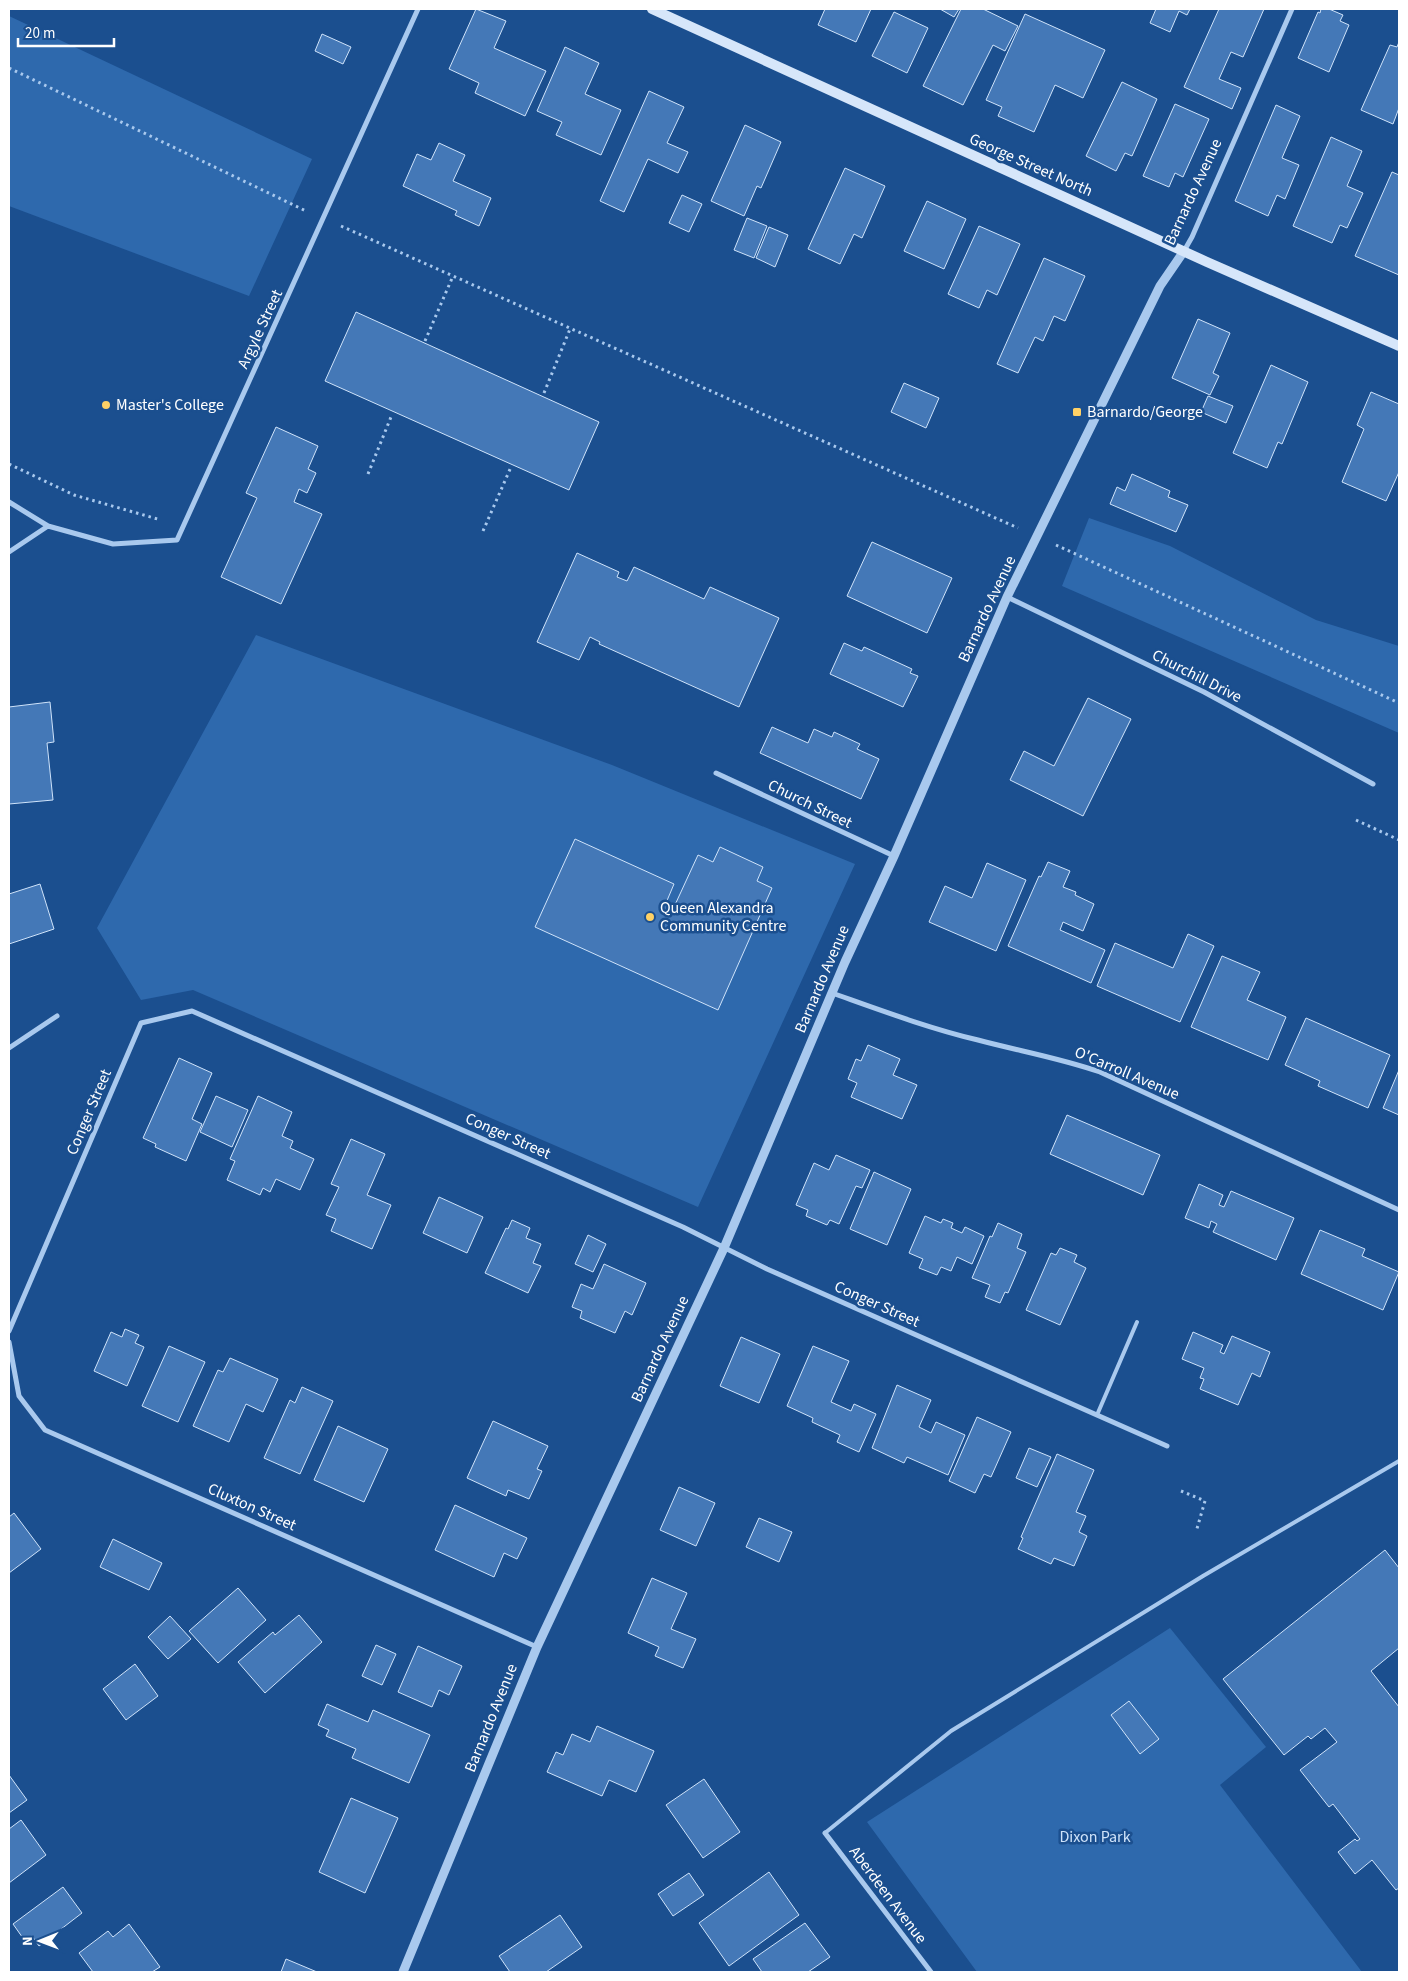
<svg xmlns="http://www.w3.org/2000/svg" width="1408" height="1981" font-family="'Source Sans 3',sans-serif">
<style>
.green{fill:#2e69ad}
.building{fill:#4478b7;stroke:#cfe3fa}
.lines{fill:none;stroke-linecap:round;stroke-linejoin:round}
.path{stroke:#a9c9ee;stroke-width:3;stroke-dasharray:2.5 4;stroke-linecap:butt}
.service{stroke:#a9c9ee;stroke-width:4}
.minor{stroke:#a9c9ee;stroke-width:5}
.tertiary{stroke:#a9c9ee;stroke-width:9}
.secondary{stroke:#d6e6fa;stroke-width:10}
.poi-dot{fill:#ffd166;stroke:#1b4f8f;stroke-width:2}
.labels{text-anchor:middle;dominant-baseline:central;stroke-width:5;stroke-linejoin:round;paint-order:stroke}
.street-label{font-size:16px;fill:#fff;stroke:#1b4f8f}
.poi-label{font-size:16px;fill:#fff;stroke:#1b4f8f;text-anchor:start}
.park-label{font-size:16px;fill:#cfe3fa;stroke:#1b4f8f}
</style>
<rect width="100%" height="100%" fill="#1b4f8f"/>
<!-- green -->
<path class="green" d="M9 16 312 159 249 296 9 206Z
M1089 518 1170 546 1316 620 1399 646V733L1062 586Z
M256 635 612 765 855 864 698 1207 193 990 141 1000 97 928Z
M1170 1628 1266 1747 1220 1785 1362 1972H977L867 1822Z"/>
<!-- building -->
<path class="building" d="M476 9 506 21 494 48 546 71 525 116 475 93 479 83 449 69Z
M825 9H871L856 42 818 25Z
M940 9H959L954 17Z
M961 9H983L1018 26 1005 51 993 45 963 105 923 86Z
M1156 9H1190L1187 15 1179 11 1170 32 1150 23Z
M1219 9H1264L1243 57 1231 52 1219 79 1241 88 1232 109 1184 87Z
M1321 9H1329L1343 15 1340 21 1349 25 1329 72 1298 58 1318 12 1320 13Z
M894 12 928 28 907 73 872 56Z
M1025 14 1105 50 1083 98 1055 85 1034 132 998 116 1002 107 986 100Z
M322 34 351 47 343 64 315 51Z
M1399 42V108L1393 124 1361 110 1390 45 1397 47Z
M565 47 599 63 585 94 621 110 601 155 556 135 562 122 537 111Z
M1122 82 1157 99 1132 156 1125 153 1116 171 1086 156Z
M649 91 684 107 667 143 688 152 678 173 648 159 624 212 600 201Z
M1175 104 1209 119 1183 177 1175 173 1169 187 1143 176Z
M1276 105 1300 116 1282 158 1299 165 1285 199 1277 195 1268 216 1235 201Z
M745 125 781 142 761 188 757 186 744 216 711 201Z
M1331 137 1362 151 1347 186 1363 193 1347 228 1340 225 1332 243 1293 226Z
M439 143 465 155 453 181 491 198 479 226 455 215 457 211 403 186 417 154 431 160Z
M845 168 885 186 862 238 854 234 840 264 808 249Z
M1392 172 1399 175V275L1355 256Z
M682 195 702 204 689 232 669 223Z
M927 201 966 219 944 269 904 251Z
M747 218 767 226 754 258 734 250Z
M979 226 1020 244 997 295 987 290 979 308 948 294Z
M769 227 788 235 775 267 756 258Z
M1044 258 1085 276 1065 321 1054 316 1043 341 1035 337 1018 373 997 364Z
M356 312 599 422 569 490 325 381Z
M1198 319 1230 333 1213 373 1219 376 1210 395 1172 378Z
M1271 365 1308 382 1282 444 1278 442 1267 468 1233 453Z
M904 383 939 398 926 428 891 412Z
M1371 392 1399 404V472L1386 501 1342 482 1364 429 1357 425Z
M1208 396 1233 406 1226 423 1201 412Z
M276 427 318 446 308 469 316 473 307 493 299 489 294 502 322 514 281 604 221 577 257 498 246 493Z
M1132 474 1170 491 1168 497 1188 505 1176 532 1110 504 1117 487 1125 491Z
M872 542 952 578 927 633 847 596Z
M577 553 619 572 617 577 627 581 634 567 704 599 710 587 779 618 739 707 599 644 600 642 590 637 579 660 537 642Z
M844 643 862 651 864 647 912 669 910 673 918 676 903 707 830 674Z
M1088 698 1131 719 1083 816 1010 780 1024 751 1054 766Z
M50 702 54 742 47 743 53 800 9 804V707Z
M772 727 808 743 814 729 832 737 834 732 860 744 857 749 879 759 861 799 760 753Z
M575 839 674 884 666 903 674 907 698 855 713 862 720 847 763 867 757 881 772 888 718 1010 535 927Z
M1048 862 1070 871 1063 887 1076 892 1075 895 1094 904 1083 931 1063 922 1060 930 1105 950 1091 983 1008 946 1039 876 1041 877Z
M987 863 1026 880 996 951 929 922 945 886 972 898Z
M40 884 54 929 9 944V894Z
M1188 934 1214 946 1180 1022 1097 986 1115 943 1173 968Z
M1222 956 1260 972 1247 1000 1286 1017 1268 1060 1191 1027Z
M1306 1018 1390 1055 1368 1108 1318 1086 1320 1081 1285 1065Z
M868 1045 900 1059 893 1075 917 1085 902 1119 851 1097 857 1083 848 1079 856 1059 861 1061Z
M179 1058 212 1073 192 1119 202 1124 186 1161 155 1147 156 1144 143 1138Z
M1399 1070V1115L1383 1108Z
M216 1096 248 1110 232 1147 200 1132Z
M258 1096 292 1112 282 1136 293 1141 290 1148 314 1159 300 1190 276 1179 270 1192 263 1188 260 1195 227 1180 235 1161 230 1159Z
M1067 1115 1160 1155 1143 1195 1050 1154Z
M351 1139 385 1154 367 1195 391 1205 372 1249 331 1231 336 1219 326 1215 339 1187 331 1184Z
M836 1155 870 1170 862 1188 856 1186 839 1224 830 1220 827 1225 806 1216 808 1210 796 1205 814 1163 829 1170Z
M874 1172 911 1189 887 1245 850 1229Z
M1199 1184 1223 1195 1219 1205 1224 1207 1231 1191 1294 1218 1276 1260 1213 1232 1217 1224 1211 1221 1209 1228 1185 1218Z
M439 1197 483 1217 467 1253 423 1233Z
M925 1216 941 1223 943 1219 953 1223 951 1228 962 1233 965 1227 984 1236 972 1264 957 1257 951 1271 941 1267 937 1275 919 1268 923 1259 909 1253Z
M512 1220 530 1228 526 1238 541 1244 533 1263 541 1266 528 1293 485 1273 506 1228 508 1229Z
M998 1223 1022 1234 1017 1248 1026 1252 1008 1293 1005 1292 1000 1303 985 1297 990 1285 972 1278 990 1236 992 1237Z
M1320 1230 1365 1249 1362 1256 1399 1272 1383 1310 1301 1274Z
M588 1235 606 1244 593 1272 575 1264Z
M1060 1248 1077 1255 1074 1262 1086 1268 1060 1325 1026 1310 1051 1253 1056 1255Z
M604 1264 646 1283 632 1315 625 1311 615 1333 580 1318 582 1311 572 1307 581 1284 593 1289Z
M125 1329 139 1335 135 1343 144 1347 127 1386 94 1371 111 1332 122 1337Z
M1193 1332 1223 1345 1220 1352 1224 1354 1232 1336 1270 1352 1260 1377 1252 1373 1238 1405 1200 1389 1204 1379 1200 1378 1204 1368 1182 1359Z
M741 1337 780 1354 759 1403 720 1386Z
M169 1346 205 1362 178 1422 142 1406Z
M813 1346 849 1361 831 1402 851 1411 854 1404 876 1414 859 1452 837 1442 840 1435 812 1422 813 1418 787 1406Z
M230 1358 278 1379 263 1412 246 1404 229 1442 193 1426 218 1370 223 1372Z
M897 1385 931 1400 919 1427 931 1433 936 1422 965 1435 948 1475 907 1457 904 1463 872 1448Z
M302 1387 333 1401 300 1474 264 1458 290 1400 295 1403Z
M977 1417 1011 1432 991 1477 984 1474 975 1493 949 1481Z
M493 1421 548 1446 537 1469 542 1471 529 1499 508 1490 506 1496 467 1478Z
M338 1426 388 1449 364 1502 314 1480Z
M1029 1448 1051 1457 1037 1487 1016 1478Z
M1057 1454 1094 1470 1076 1512 1086 1516 1079 1532 1087 1536 1074 1566 1054 1558 1051 1564 1018 1549 1023 1538 1021 1537Z
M679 1487 715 1503 696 1546 660 1530Z
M455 1505 527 1538 517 1559 504 1553 494 1577 435 1550Z
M14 1513 41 1549 9 1573V1517Z
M759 1518 792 1532 779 1562 746 1547Z
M113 1539 162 1563 149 1590 100 1567Z
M1385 1550 1399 1568V1648L1371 1671 1399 1707V1888L1396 1890 1372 1860 1355 1874 1338 1852 1355 1839 1357 1841 1360 1839 1333 1804 1329 1807 1300 1770 1337 1742 1325 1728 1311 1739 1308 1736 1284 1755 1223 1679Z
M652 1578 687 1593 671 1629 696 1639 683 1668 655 1656 659 1647 628 1633Z
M238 1588 266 1620 218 1663 189 1631Z
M299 1615 322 1642 265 1693 238 1662 273 1632 275 1635Z
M170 1616 191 1639 168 1659 148 1637Z
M376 1645 396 1654 382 1685 362 1676Z
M418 1646 462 1666 449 1695 439 1690 432 1707 398 1692Z
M135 1664 158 1696 126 1720 103 1689Z
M1129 1701 1159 1739 1140 1754 1111 1715Z
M327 1704 368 1722 373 1710 430 1735 409 1783 352 1758 356 1749 326 1736 329 1730 318 1725Z
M597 1726 654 1751 636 1792 609 1780 602 1796 547 1772 556 1752 563 1755 572 1734 590 1742Z
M9 1775 27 1800 9 1813Z
M704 1779 740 1832 703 1858 666 1805Z
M351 1798 398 1818 365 1893 319 1872Z
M21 1820 46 1855 9 1883V1829Z
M769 1872 799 1915 729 1966 699 1923Z
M689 1873 704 1895 673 1916 658 1894Z
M63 1887 82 1913 39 1946 32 1936 25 1941 13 1924Z
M560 1915 582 1947 546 1972H510L499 1956Z
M805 1923 830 1957 808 1972H762L753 1959Z
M129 1924 160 1967 152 1972H93L79 1953 108 1931 113 1937Z
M286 1959 317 1972H281Z"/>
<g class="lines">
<!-- path -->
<path class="path" d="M9 68 306 211
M341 226 1018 528
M425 341 453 276
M544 393 570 329
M9 464 74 495 161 520
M368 474 391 417
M483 531 511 467
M1056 545 1399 703
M1356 820 1399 840
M1181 1491 1205 1501 1196 1532"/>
<!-- service -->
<path class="service" d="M1097 1415 1137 1322
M825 1833 951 1731 1203 1576 1399 1461"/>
<!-- minor -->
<path class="minor" d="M1184 251 1192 237 1292 9
M9 502 48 526
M9 552 48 526 113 544 177 540 418 9
M1007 597 1204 692 1373 784
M716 773 894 856
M832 993C880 1010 928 1028 978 1040 1019 1051 1060 1058 1100 1072L1399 1210
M9 1048 57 1016
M9 1331 141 1023 192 1011 683 1227 767 1269 1167 1446
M9 1342 19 1396 45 1430 537 1647
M825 1833 931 1972"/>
<!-- tertiary -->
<path class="tertiary" d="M403 1972 537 1647 724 1248 845 962 894 856 1007 597 1160 286 1184 251"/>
<!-- secondary -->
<path class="secondary" d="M652 9 1207 262 1399 346"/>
</g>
<!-- markers -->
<g class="poi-dot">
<circle cx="106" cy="405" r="5"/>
<rect x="1072" y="407" width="10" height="10" rx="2.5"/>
<circle cx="650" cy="917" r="5"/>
</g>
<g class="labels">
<!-- street labels -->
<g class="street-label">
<text transform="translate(1031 165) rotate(24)">George Street North</text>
<text transform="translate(1193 192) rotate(-65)">Barnardo Avenue</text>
<text transform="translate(260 329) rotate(-65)">Argyle Street</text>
<text transform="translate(987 609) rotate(-65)">Barnardo Avenue</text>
<text transform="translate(1197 676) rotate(27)">Churchill Drive</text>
<text transform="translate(810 804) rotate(26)">Church Street</text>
<text transform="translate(822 979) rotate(-67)">Barnardo Avenue</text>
<text transform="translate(1127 1073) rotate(23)">O'Carroll Avenue</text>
<text transform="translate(89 1112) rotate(-67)">Conger Street</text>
<text transform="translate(508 1136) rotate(24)">Conger Street</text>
<text transform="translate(877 1304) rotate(24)">Conger Street</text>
<text transform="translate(660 1349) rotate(-65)">Barnardo Avenue</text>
<text transform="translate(252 1507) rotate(24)">Cluxton Street</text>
<text transform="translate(491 1718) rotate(-68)">Barnardo Avenue</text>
<text transform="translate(888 1895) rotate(53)">Aberdeen Avenue</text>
</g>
<!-- poi labels -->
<g class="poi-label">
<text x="116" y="405">Master's College</text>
<text x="1087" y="412">Barnardo/George</text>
<text x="660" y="908">Queen Alexandra<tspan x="660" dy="18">Community Centre</tspan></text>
</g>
<!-- park labels -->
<g class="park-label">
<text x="1095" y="1837">Dixon Park</text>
</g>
</g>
<!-- border -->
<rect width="1408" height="1981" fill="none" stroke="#ffffff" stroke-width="20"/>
<!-- north arrow -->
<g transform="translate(40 1941) rotate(269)" stroke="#1b4f8f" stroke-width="4" paint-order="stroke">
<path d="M0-4L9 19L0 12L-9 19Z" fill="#ffffff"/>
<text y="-8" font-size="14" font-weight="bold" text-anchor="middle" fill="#ffffff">N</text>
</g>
<!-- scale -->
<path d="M18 38v8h96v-8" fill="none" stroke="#ffffff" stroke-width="2.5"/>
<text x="25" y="38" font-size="15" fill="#ffffff" stroke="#1b4f8f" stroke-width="4" paint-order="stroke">20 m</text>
</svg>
